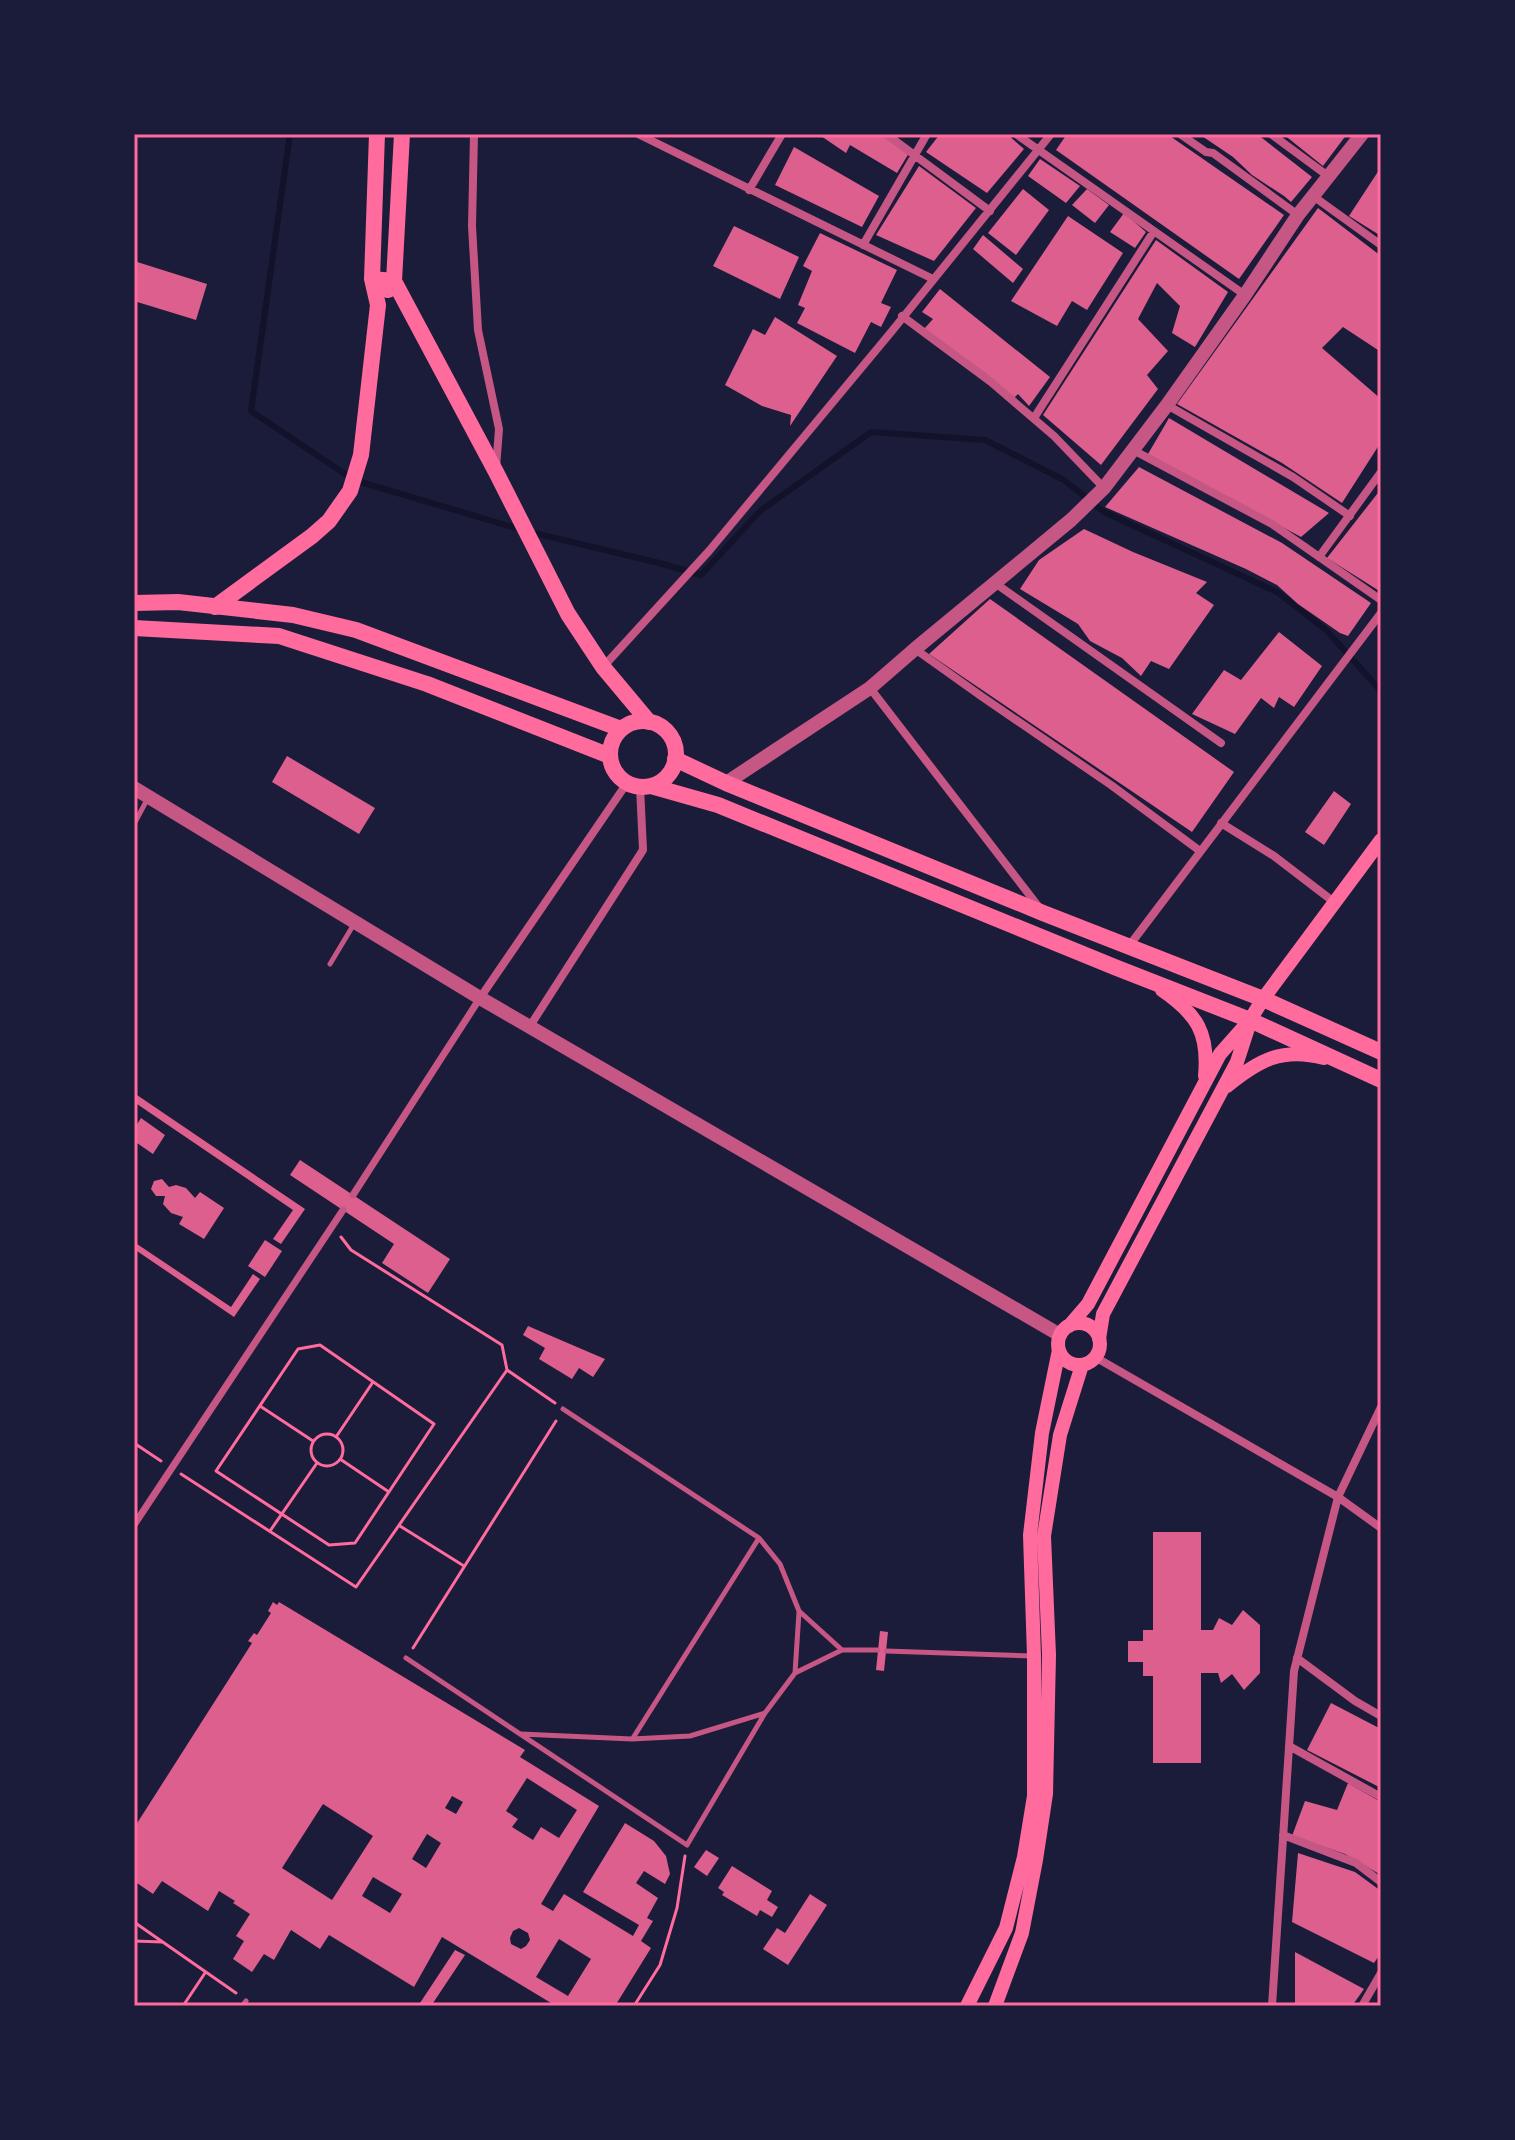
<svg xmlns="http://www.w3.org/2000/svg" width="1515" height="2140" font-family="Karla,sans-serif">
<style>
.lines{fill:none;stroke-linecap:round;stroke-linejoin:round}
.stream{stroke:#12122b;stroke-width:6}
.building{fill:#dd5f8e;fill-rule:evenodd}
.path{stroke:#ff6b9d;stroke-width:3}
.service{stroke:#c65784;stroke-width:5}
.pedestrian{stroke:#c65784;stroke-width:7}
.minor{stroke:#c65784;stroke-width:8}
.tertiary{stroke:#c65784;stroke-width:14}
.secondary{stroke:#ff6b9d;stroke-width:14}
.primary{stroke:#ff6b9d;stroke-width:16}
.neatline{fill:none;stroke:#ff6b9d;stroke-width:3}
</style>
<rect width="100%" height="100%" fill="#1b1b3a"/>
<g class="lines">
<!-- stream -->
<path class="stream" d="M290 134 251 411 354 480 519 529
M530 532 659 563 701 575 760 511 871 432 985 440 1064 480 1104 512 1277 592 1326 630 1381 691"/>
</g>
<!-- building -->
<path class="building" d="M818 134H882L909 153 897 173 850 145 846 153Z
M940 134H1007L1024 149 987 193 926 152Z
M1067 134H1167L1284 215 1239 279 1056 150Z
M1199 134H1257L1312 177 1291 202 1284 196 1252 175 1233 157Z
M1283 134H1347L1323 166Z
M794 147 879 196 862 227 775 185Z
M1040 159 1080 186 1066 203 1028 176Z
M919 166 976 208 934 261 876 235Z
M1381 167V236L1349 216Z
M1023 189 1049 210 1016 255 988 233Z
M1087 189 1109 205 1095 223 1072 205Z
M1318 208 1381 256V352L1343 327 1322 348 1381 399V442L1342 503 1282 463 1177 404Z
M1124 213 1146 232 1135 248 1110 232Z
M1068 216 1123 253 1087 310 1072 301 1057 326 1011 301Z
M734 226 799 257 780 299 713 266Z
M820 233 897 270 881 303 891 307 881 327 871 322 855 353 797 323 805 308 798 305 812 271 803 266Z
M983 235 1023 269 1013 283 973 249Z
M1156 240 1228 292 1195 347 1172 333 1180 306 1157 283 1138 319 1168 351 1147 375 1158 389 1101 465 1043 415Z
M134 261 207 284 196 320 134 301Z
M940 289 1050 377 1029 406 1018 394 1014 398 985 373 924 329 933 319 922 312Z
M775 317 837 356 790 426 791 415 762 406 725 385 753 329 765 335Z
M1169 418 1329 513 1301 537 1148 454Z
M1139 467 1282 543 1371 603 1348 636 1340 633 1298 604 1277 585 1246 569 1105 507Z
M1381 489V592L1327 558Z
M1084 529 1133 552 1207 582 1196 593 1214 605 1169 669 1151 661 1141 676 1122 658 1090 641 1078 624 1020 589 1039 560Z
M990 599 1234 772 1192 832 929 654Z
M1279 632 1322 666 1294 707 1279 697 1274 708 1261 698 1235 734 1192 714 1224 670 1241 680Z
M287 756 375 808 359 834 272 782Z
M1334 791 1351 804 1324 845 1305 832Z
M134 1093 305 1209 281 1244 273 1239 293 1210 134 1102Z
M141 1118 165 1135 153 1154 134 1141V1129Z
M300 1160 450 1259 428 1293 382 1263 394 1244 290 1175Z
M162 1179 169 1187 176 1185 186 1188 195 1198 200 1192 224 1208 204 1239 179 1224 183 1217 171 1213 163 1204 165 1196H156L151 1189 154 1181Z
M265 1240 282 1251 265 1277 248 1266Z
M134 1242 231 1307 253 1274 260 1279 234 1317 134 1249Z
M528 1326 605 1359 593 1377 579 1368 572 1379 539 1359 545 1348 523 1335Z
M1153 1532H1201V1630H1213L1219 1618 1232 1625 1243 1610 1260 1625V1673L1244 1690 1232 1674 1221 1683 1218 1673H1201V1763H1153V1676H1143V1662H1128V1641H1143V1630H1153Z
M273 1602 277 1605 279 1602 525 1750 520 1757 599 1806 541 1904 553 1911 564 1894 633 1936 639 1925 583 1892 625 1823 654 1841 666 1856 670 1874 665 1884 644 1871 636 1883 658 1898 647 1918 653 1921 641 1941 651 1948 615 2006H556L442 1937 414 1987 329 1935 320 1949 291 1930 274 1960 264 1954 252 1972 233 1959 244 1941 236 1936 250 1914 233 1903 235 1901 219 1891 208 1911 162 1881 153 1894 134 1881V1828L252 1643 248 1641 254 1633 257 1635 271 1613 268 1611ZM527 1778 577 1810 559 1838 541 1827 533 1840 512 1827 518 1819 506 1811ZM452 1796 463 1802 456 1814 445 1808ZM323 1804 373 1836 332 1900 282 1868ZM427 1834 441 1843 426 1868 412 1859ZM373 1877 402 1894 390 1913 362 1896ZM519 1928 528 1933 530 1940 526 1946 521 1949 511 1944 510 1938 513 1931ZM559 1939 591 1959 568 1996 536 1977Z
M880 1631 888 1632 884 1671 876 1670Z
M1331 1703 1381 1729V1788L1307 1750Z
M1348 1783 1381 1802V1875L1345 1854 1292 1836 1305 1801 1337 1810Z
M706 1850 719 1858 707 1876 694 1867Z
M1298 1853 1355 1872 1381 1891V1953L1374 1963 1292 1922Z
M732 1866 772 1891 767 1900 778 1907 772 1917 760 1910 757 1916 722 1895 724 1892 718 1888Z
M810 1894 827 1905 788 1965 763 1949 777 1928 785 1933Z
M455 1950 465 1955 431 2006H418Z
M1295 1952 1364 1989 1352 2006H1295Z"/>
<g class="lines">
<!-- path -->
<path class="path" d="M341 1237 351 1250 502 1345 507 1370
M320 1345 434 1424 355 1543 329 1545 216 1471 298 1349Z
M260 1406 313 1441
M311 1450a16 16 0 1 1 32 0a16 16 0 1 1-32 0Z
M336 1437 373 1382
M134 1443 161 1461
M340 1459 389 1492
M181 1474 356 1587 507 1370 555 1403
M400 1526 464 1566
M270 1531 317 1463
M413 1648 556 1421
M134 1922 236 1993
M134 1941 162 1942
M183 2006 205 1973
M634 2006 660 1965 677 1908 685 1856"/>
<!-- service -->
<path class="service" d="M134 824 148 798
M330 964 354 924
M563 1409 759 1538 780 1564 799 1611 842 1650
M886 1651 1033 1656
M406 1658 687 1845 765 1713
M795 1673 799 1612
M521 1734 632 1739 690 1736 765 1713 795 1673 842 1650H878
M633 1738 759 1538
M242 2006 246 2001"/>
<!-- pedestrian -->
<path class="pedestrian" d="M353 1195 480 998
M134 1525 343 1210"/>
<!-- minor -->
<path class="minor" d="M474 134 472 226 478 330 499 429 496 468
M638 134 933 279
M886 134 990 211
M1016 134 1245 295
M1180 134 1206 152 1213 153 1298 215
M1271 134 1328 176
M749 190 782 134
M1313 196 1381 245
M863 245 927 134
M902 316 991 382 1054 436 1104 488
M1167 405 1293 477 1350 516
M1034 418 1154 231
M1133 450 1272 524 1381 600
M1319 557 1381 472
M995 583 1221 743
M915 649 981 696 1111 785 1200 851
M603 667 709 551 892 331 1051 134
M870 688 1038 906
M1221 823 1274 856 1334 902
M1129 946 1381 613
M480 998 627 783
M530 1026 643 850 640 787
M1095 1357 1338 1497 1381 1528
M1297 1658 1355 1701 1381 1716
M1289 1746 1381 1797
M1283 1835 1356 1863 1381 1882
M1272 2006 1294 1671 1338 1497 1381 1407
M1362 2006 1381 1973"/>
<!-- tertiary -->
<path class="tertiary" d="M726 783 870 688 915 649 1071 520 1104 488 1167 405 1245 295 1298 215 1362 134
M134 788 480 998 1060 1335"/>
<!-- secondary -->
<path class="secondary" d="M1162 990C1197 1014 1209 1033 1205 1076
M1227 1086C1259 1060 1282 1047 1324 1058
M1058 1344a21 21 0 1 1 42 0a21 21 0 1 1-42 0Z
M1069 1326 1088 1304 1220 1054 1250 1020 1263 999 1381 840
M1099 1339 1103 1314 1237 1062 1248 1028
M967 2006 1006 1928 1024 1857 1034 1796V1656L1030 1535 1042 1433 1059 1350
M995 2006 1022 1933 1036 1860 1046 1794 1049 1655 1044 1536 1060 1435 1082 1365"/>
<!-- primary -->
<path class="primary" d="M372 279 394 281 496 472 568 614 603 667 649 722
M388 290 394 281 402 134
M134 603 178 602 293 615 356 630 621 729
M215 607 312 536 329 521 350 491 361 455 378 305 372 279 377 134
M134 628 279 636 427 684 610 756
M610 754a33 33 0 1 1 66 0a33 33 0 1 1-66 0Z
M675 759 726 783 1043 913 1263 999 1381 1052
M651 786 718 805 1117 968 1250 1020 1381 1080"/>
</g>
<!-- border -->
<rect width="1515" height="2140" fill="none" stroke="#1b1b3a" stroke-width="272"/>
<rect x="136" y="136" width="1243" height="1868" class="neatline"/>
</svg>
